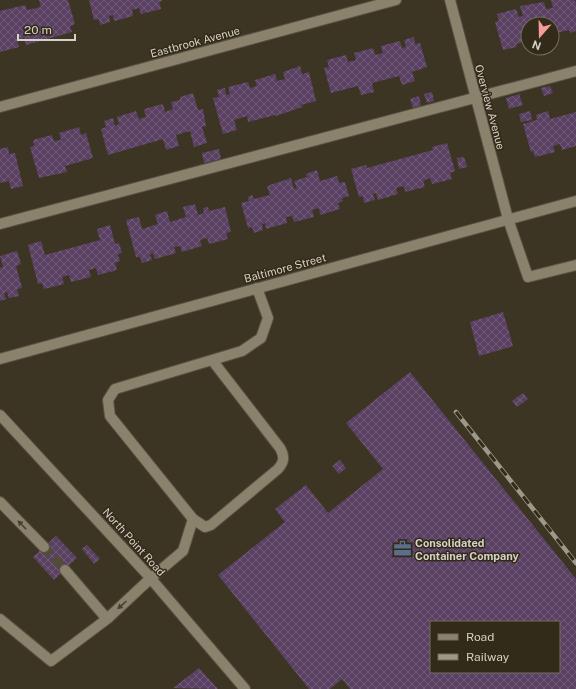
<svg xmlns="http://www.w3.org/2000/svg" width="576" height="689" font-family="'Public Sans',sans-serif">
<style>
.building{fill:url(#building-cross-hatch);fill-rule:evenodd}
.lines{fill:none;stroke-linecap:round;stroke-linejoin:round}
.minor-tunnel{stroke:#544c3b;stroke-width:10;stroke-dasharray:10 5;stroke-linecap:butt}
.minor-casing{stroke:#595243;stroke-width:12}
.minor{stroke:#8b826e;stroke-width:10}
.rail-casing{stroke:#9e988a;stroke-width:4.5}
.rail{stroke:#332b19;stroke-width:3;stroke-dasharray:9;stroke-linecap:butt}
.oneway{fill:#49412e}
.labels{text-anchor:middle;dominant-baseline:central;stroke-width:3;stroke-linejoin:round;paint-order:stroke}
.street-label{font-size:11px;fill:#d6d1c6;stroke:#332b19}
.poi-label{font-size:11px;font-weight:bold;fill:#d6d1c6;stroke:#332b19;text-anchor:start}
</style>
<defs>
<pattern id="building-cross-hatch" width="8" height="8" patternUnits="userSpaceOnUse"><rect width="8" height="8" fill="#5a4062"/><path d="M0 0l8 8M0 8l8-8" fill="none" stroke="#715b77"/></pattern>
</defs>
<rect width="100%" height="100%" fill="#3d3523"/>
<!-- building -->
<path class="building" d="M39 0H68L75 24 70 26 72 32 26 45 24 38 17 40 19 47 0 52V11L25 5 27 10 41 7Z
M89 0H162V1L159 2 161 9 141 14 139 8 132 10 133 16 114 21 113 15 109 16 110 22 100 25 99 19 94 20Z
M551 0H574L576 2V31L570 33 569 30 552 34V24H528V41L516 44 517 47 503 50 495 22 499 21 497 14 516 9 519 17 523 16 520 6 544 2 546 9 553 8Z
M414 37 415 44 420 43 427 67 412 72 415 81 402 85 399 76 372 83 374 92 361 95 358 86 331 93 324 68 329 67 327 60 346 55 348 62 356 60 354 53 373 48 375 55 383 53 381 46 400 41 402 48 406 47 404 40Z
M300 66 302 74 309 72 316 101 301 105 302 107 276 116 275 115 248 122 247 116 234 120 237 130 223 134 213 98 219 97 217 90 225 88 226 95 230 94 228 87 248 82 250 88 257 86 255 80 275 74 277 81 285 79 283 72Z
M550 86 553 93 544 96 541 88Z
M432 92 434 101 427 103 424 94Z
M193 93 198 110 203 109 206 126 202 127 207 143 194 147 190 131 176 135 179 146 166 150 163 139 108 155 101 129 106 127 104 121 113 118 115 126 119 124 117 117 136 111 139 119 146 117 144 109 163 104 165 112 173 109 171 102 180 100V97Z
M519 94 523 105 509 109 506 98Z
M419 96 421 106 413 108 410 99Z
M530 111 532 120 521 122 519 114Z
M548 111 550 119 576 112V146L562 150 560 144 553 146 555 152 535 157 533 151 531 152 523 124 537 120 536 115Z
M79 127 81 135 86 133 93 158 65 166 67 172 39 178 30 147 34 146 33 140 52 135 54 141 61 140 59 133Z
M447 143 455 171 450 173 452 179 432 184 430 178 423 181 425 187 405 192 404 186 396 188 398 194 378 200 376 193 373 194 375 200 364 203 363 196 359 197 351 169 366 165 367 168 433 150 432 147Z
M8 147 9 154 15 153 23 186 11 189 9 181 0 183V149Z
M219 149 221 159 204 163 202 153Z
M464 157 467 167 459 169 457 158Z
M317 170 320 181 337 176 339 183 345 182 349 196 342 198 343 201 338 203 340 209 320 215 319 208 312 210 314 217 294 222 292 216 286 217 287 223 266 229 265 223 262 224 263 230 254 233 252 227 248 228 241 203 249 201 248 197 252 195 254 199 270 195 267 186 291 178 294 189 297 188 294 181 307 177 306 174Z
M195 204 198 215 204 213 203 208 208 207 209 211 225 207 231 232 226 233 228 239 209 244 207 238 200 240 202 246 182 252 180 246 174 247 176 253 155 259 153 253 150 254 152 260 142 263 140 257H136L126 220 139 217 142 229 158 224 155 215 167 211 170 222 186 217 183 207Z
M110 225 115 244 119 243 122 253 118 254 120 261 115 263 117 270 98 275 96 268 89 270 91 277 71 282 69 275 62 277 64 284 44 289 42 283 38 284 28 245 41 241 45 255 100 240 97 229Z
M17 251 21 264 16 266 22 288 17 289 19 296 9 298 7 292 4 293 6 299 0 301V268L3 267 0 256Z
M503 312 513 346 479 356 470 322Z
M410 372 576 579V689H350L342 679 330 689H309L218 575 285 522 275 509 306 485 328 513 383 469 346 423ZM431 622H559V672H431Z
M523 393 528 399 517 407 512 401Z
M340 460 346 468 339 474 332 466Z
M56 536 77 558 54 580 33 557Z
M87 545 100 559 94 564 82 549Z
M199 668 218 689 173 688Z"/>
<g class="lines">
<!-- minor-tunnel -->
<path class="minor-tunnel" d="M44 547 65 570"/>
<defs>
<path id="minor" d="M450 0 508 219 528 277 576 265
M0 107 396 0
M0 224 576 71
M0 359 576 201
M0 415 146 573 245 689
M0 502 44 547
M193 519 205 527 211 525 278 469C284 462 285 457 280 448L212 360
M65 570 107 619 151 578 183 551 193 519 110 416 108 400 115 389 242 351 261 338 268 318 257 288
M0 619 51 661 107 619"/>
</defs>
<!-- minor casing -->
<use href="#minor" class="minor-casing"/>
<!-- minor -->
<use href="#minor" class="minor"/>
<defs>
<path id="rail" d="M456 412 576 563"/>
</defs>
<!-- rail casing -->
<use href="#rail" class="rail-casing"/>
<!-- rail -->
<use href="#rail" class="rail"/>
</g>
<!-- one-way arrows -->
<defs><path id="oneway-solid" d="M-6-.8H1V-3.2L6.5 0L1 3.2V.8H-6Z"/></defs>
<g class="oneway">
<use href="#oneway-solid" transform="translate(22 525) rotate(-134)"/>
<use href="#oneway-solid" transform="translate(122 605) rotate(138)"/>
</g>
<!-- icons -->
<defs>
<symbol id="office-bare" viewBox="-9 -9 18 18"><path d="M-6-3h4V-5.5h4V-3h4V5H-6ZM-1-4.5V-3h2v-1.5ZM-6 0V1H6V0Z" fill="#5c6f8a" stroke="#332b19" stroke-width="2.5" paint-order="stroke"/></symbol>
</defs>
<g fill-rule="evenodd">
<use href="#office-bare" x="390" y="536" width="25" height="25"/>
</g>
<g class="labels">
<!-- street labels -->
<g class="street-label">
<text transform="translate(195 42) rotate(-15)">Eastbrook Avenue</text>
<text transform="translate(490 107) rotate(75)">Overview Avenue</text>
<text transform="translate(285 268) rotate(-15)">Baltimore Street</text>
<text transform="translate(134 542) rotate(48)">North Point Road</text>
</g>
<!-- poi labels -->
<g class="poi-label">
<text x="415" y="543">Consolidated<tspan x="415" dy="13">Container Company</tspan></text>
</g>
</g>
<!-- legend -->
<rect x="430" y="621" width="130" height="52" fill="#332b19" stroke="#746d5e"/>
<rect x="438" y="634" width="20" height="6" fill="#8b826e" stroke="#746d5e"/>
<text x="466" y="641" font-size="12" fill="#d6d1c6">Road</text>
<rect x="438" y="654" width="20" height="6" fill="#9e988a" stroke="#746d5e"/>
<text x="466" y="661" font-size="12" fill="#d6d1c6">Railway</text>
<!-- north arrow -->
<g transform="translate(540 36) rotate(200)"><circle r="19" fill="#332b19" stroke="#746d5e"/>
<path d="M0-3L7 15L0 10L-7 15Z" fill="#f59b9a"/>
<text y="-6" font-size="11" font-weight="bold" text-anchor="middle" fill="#d6d1c6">N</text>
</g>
<!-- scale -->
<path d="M18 34v6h57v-6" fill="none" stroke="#d6d1c6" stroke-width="2"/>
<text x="24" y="34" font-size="12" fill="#d6d1c6" stroke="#332b19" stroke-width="3" paint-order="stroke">20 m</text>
</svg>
